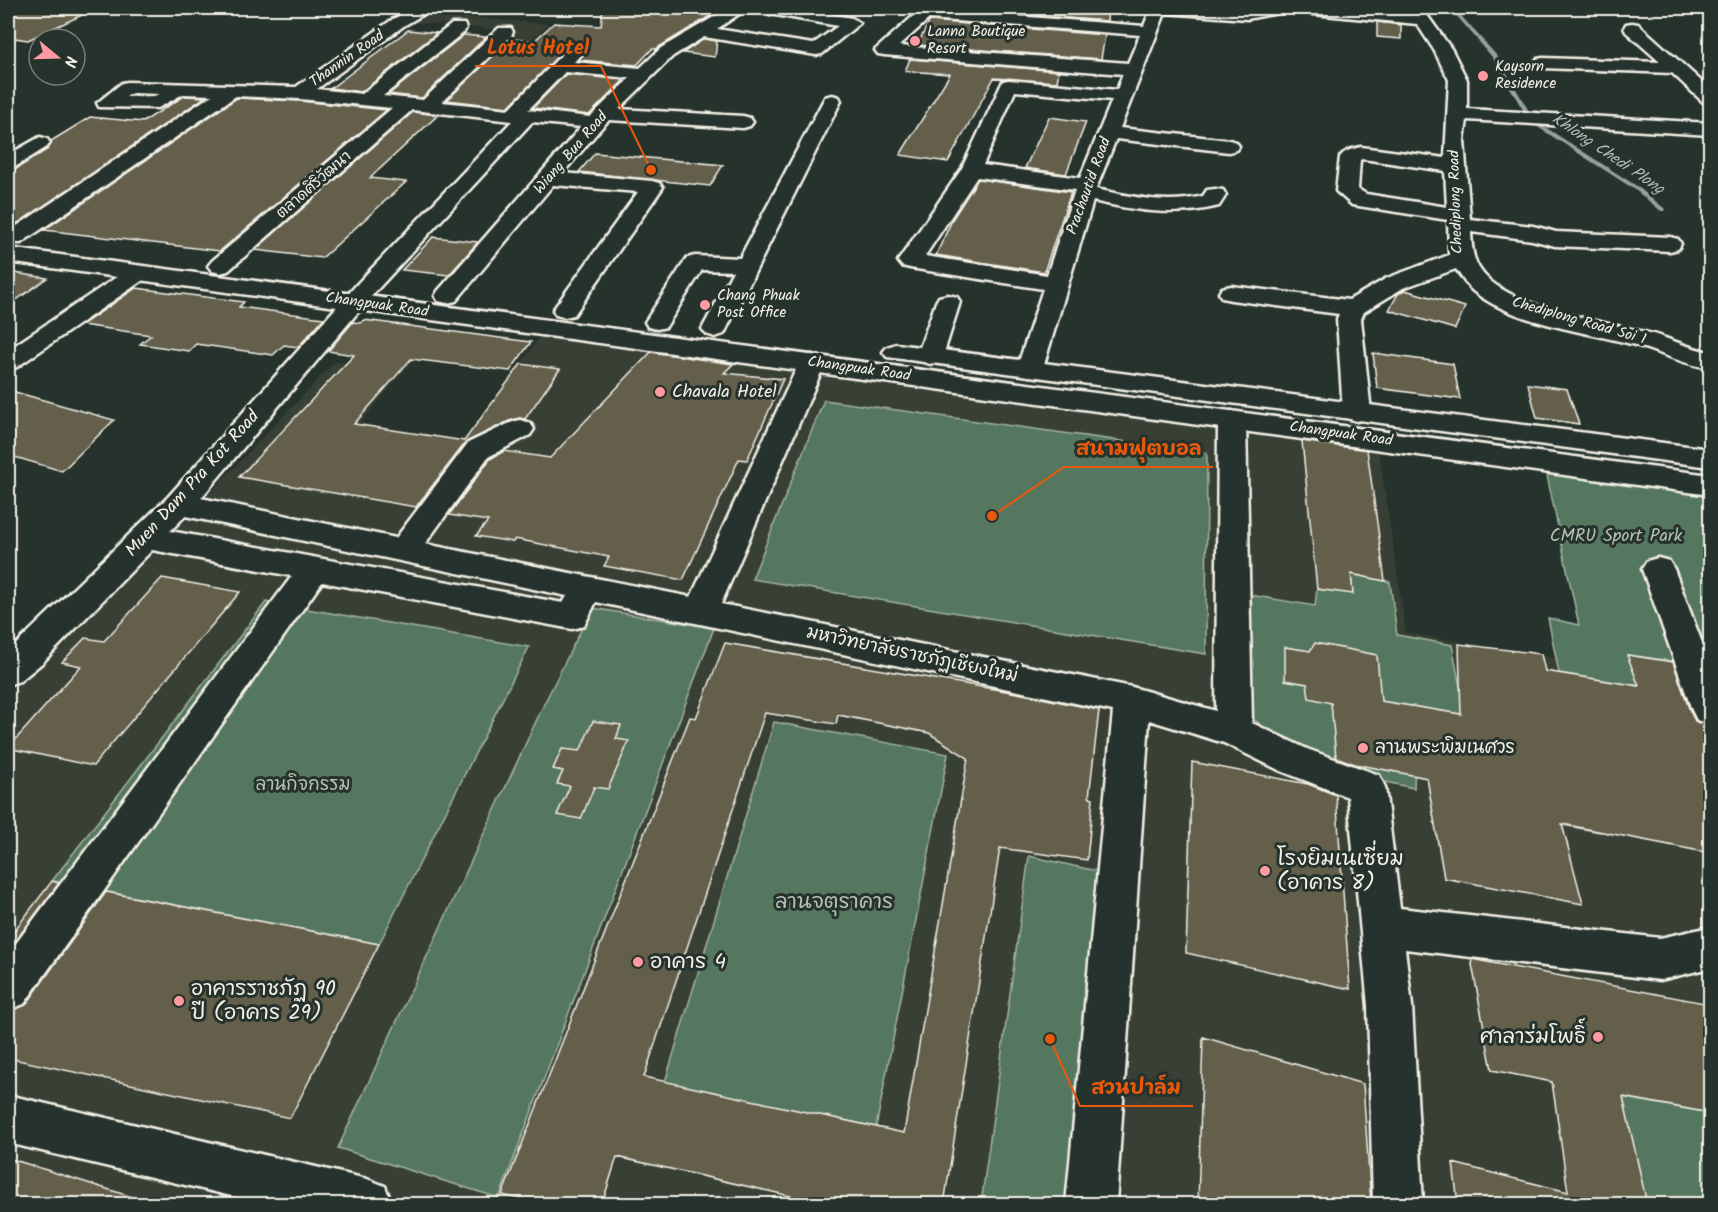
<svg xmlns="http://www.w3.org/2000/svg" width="1718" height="1212" font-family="Kalam,'Playpen Sans Thai',sans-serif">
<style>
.built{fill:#394036}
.green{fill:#55765f;stroke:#a4b4a4;stroke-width:1.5}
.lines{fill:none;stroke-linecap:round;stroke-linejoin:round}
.stream{fill:#95a1a2;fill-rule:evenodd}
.building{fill:#645e4c;stroke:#f4f1e8;stroke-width:1.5;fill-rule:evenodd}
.minor-casing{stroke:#f4f1e8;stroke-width:5}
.major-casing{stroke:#f4f1e8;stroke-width:5}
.minor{fill:#26332d;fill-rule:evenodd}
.major{fill:#26332d;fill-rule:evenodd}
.poi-dot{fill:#ff9aa2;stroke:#26332d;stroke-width:2}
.labels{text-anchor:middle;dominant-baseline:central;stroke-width:6;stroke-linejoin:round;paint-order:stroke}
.far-poi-label{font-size:15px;fill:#f4f1e8;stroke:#26332d;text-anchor:start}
.far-street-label{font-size:15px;fill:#f4f1e8;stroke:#26332d}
.far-water-label{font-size:16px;font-style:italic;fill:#b5bbba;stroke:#26332d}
.poi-label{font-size:18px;fill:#f4f1e8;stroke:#26332d;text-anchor:start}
.street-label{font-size:18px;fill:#f4f1e8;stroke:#26332d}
.park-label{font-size:18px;fill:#b4c0b1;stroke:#26332d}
.near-poi-label{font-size:21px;fill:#f4f1e8;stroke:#26332d;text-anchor:start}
.near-park-label{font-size:21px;fill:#b4c0b1;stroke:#26332d}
.leader{fill:none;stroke:#e8590c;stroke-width:2}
.callout-dot{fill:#e8590c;stroke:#26332d;stroke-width:2}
.callout-label{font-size:20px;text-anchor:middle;font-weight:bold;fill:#e8590c;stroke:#26332d;stroke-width:6;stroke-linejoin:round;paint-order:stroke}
</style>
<rect width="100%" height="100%" fill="#26332d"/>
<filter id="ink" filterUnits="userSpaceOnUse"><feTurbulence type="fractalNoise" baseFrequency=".0167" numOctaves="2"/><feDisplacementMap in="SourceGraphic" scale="12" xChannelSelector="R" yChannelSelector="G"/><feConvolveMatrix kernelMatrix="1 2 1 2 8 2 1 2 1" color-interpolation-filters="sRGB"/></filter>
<g filter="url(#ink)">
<!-- built -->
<path class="built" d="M421 14 548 24 461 106 436 103 516 31 410 22Z
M543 332 656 347 568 440 675 428 738 358 1378 446 1406 633 1558 659 1548 618 1579 625 1546 471 1710 489V1204H8V692L29 677 142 564 335 362 405 369 359 424 469 440Z"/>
<!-- green -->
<path class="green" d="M824 400 1207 453 1206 654 752 579Z
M1546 471 1710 493V674L1703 673 1694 664 1628 655 1639 686 1559 673 1548 618 1579 625Z
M1351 574 1390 582 1397 635 1452 645 1460 687 1566 700 1600 832 1562 825 1536 726 1416 734 1414 788 1371 779 1287 746 1246 713 1244 594 1315 606 1317 589 1353 594Z
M266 602 529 647 379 944 52 881Z
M592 608 714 628 499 1198 338 1148 545 702Z
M774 722 948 754 876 1127 665 1082Z
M1029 856 1110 874 1082 1204H981Z
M1621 1097 1710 1113V1204H1645Z"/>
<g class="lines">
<!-- stream -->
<path class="stream" d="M1450 8H1454L1497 56 1534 120 1638 187 1665 209V211H1661L1634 189 1530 122 1493 58Z"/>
</g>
<!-- building -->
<path class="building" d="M8 8H97L28 40 8 37Z
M603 8H723L656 49H652L637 65 579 60 586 50 581 45H569L508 107 447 100 511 39 534 41 554 23 601 26Z
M935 8H1108L1107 21Z
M930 21 1105 35 1101 59 917 45Z
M1377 22 1401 25V39L1377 37Z
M408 30 437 33 361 92 331 88Z
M464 35 486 37 422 98 389 94Z
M704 39 717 41 715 57 683 53Z
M910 59 1059 71 1057 82 994 78 948 162 900 155 950 74 905 71Z
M566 74 624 80 589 115 533 108Z
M184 96 205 97 18 223 8 222V171L16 169 48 149 51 141 90 117 143 122Z
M237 98 300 101 387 110 220 251 44 230Z
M413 112 438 115 370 178 406 182 322 258 255 250Z
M1049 117 1086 122 1066 174 1025 168Z
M595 153 723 165 710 186 579 172Z
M978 179 1071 192 1044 272 936 255 953 218Z
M433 237 478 242 449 275 402 270Z
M8 272 47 278 8 306Z
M136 288 244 302 239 307 324 318 298 347 284 345 273 355 196 344 189 351 140 344 151 335 82 325Z
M1405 290 1465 307 1455 329 1389 310 1398 294Z
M364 320 531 342 510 371 411 359 354 424 464 441 521 364 560 369 525 419 519 418 509 421 466 442 416 507 239 477 354 355 328 351 353 322 361 323Z
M651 352 733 364 724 373 783 379 747 460 739 459 683 580 604 566 609 557 515 539 513 542 476 536 488 521 449 515 490 459 504 451 550 458Z
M1373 353 1453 364 1460 399 1377 388Z
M1528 384 1567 389 1579 424 1537 418Z
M8 390 114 420 62 471 8 455Z
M1302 441 1367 450 1385 581 1351 574 1353 594 1317 589Z
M162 578 240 592 93 766 8 748 81 666 62 662 85 638 104 641Z
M725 643 1023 694 1099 710 1089 797 1093 798 1087 860 1000 848 944 1204H826L617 1157 602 1204H540L502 1195 690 717 696 718ZM765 713 836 724 838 715 929 733 968 758 904 1133 644 1077Z
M1315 643 1377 655 1381 701 1461 714 1459 644 1541 654 1545 671 1639 686 1627 655 1673 662 1690 711 1695 721 1705 726 1710 739V853L1562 824 1583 904 1444 878 1427 778 1355 764 1336 757 1331 703 1309 698 1307 684 1285 680V647L1310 651Z
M593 721 621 725 616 739 629 741 608 789 594 787 581 819 557 815 570 786 557 784 563 771 553 769 562 749 580 751Z
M1192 762 1308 784 1336 795 1350 989 1186 953Z
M52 881 59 883 8 951V939Z
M106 892 379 944 290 1118 8 1058V1012L26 1005Z
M1471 959 1710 1004V1113L1623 1097 1647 1204H1458L1453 1163 1568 1192 1552 1082 1492 1070Z
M1203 1037 1363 1084 1371 1204H1198Z
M8 1158 139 1199V1204H8Z"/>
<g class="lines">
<defs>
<path id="minor" d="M415 8H434L405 25 317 89 362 94 452 24H464L466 28 464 32 383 96 423 100 499 28H511L513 32 511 36 442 102 509 109 569 47H581L584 51 574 62 640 68 661 48 729 8H748L717 29 813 44 838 26 764 13 756 8H790L852 18 860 23 822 54 816 55 704 37 673 56 619 109 743 116 750 118 753 122 750 126 743 128 609 120 602 127 563 173 652 181 659 183 663 187 574 315 565 317 556 315 553 310 638 192 553 185 456 301 447 303 438 301 435 296 438 291 581 127 532 122 375 292 201 498 396 538 468 443 510 423 520 420 530 423 534 429 530 435 488 457 425 544 691 597 799 363 803 357 812 355 821 357 825 363 721 604 1132 687 1216 711 1218 420 1222 414 1232 411 1242 414 1246 420 1252 723 1307 749 1379 775 1385 787 1400 908 1660 938 1710 927V968L1660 980 1405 949 1412 1006 1423 1204H1373L1368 1006 1348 797 1281 771 1224 743 1149 720 1116 1204H1066L1113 711 596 602 584 626 572 629 322 582 24 1004 8 1010V954L292 576 152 550 42 663 20 681 8 685V652L168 497 359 282 512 121 412 110 228 271 220 273 212 271 208 266 212 261 392 108 300 99 236 96 21 243H8V232L212 95 183 94 158 108 99 107 97 103 122 83 128 82 296 87 393 19ZM565 72 630 78 590 117 528 110ZM132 93 159 94 154 96 126 97ZM185 516 567 596 563 603 170 531Z
M1151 8H1290L1288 11 1247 19 1165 13 1120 128 1229 140 1236 142 1239 146 1236 150 1229 152 1116 139 1096 189C1132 197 1167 205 1203 196L1207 190 1215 189 1223 190 1226 195 1219 206C1175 217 1136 211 1093 201L1043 368 1039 374 1030 376 1021 374 1017 368 1043 289 910 268 902 266 898 261 961 170 1003 81 1009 80 1117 90 1123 74 884 55 878 54 875 50 919 11 925 9 1144 26ZM929 19 1140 35 1128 63 899 46ZM1015 91 1112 100 1080 178 983 165ZM977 177 1075 190 1047 275 925 256Z
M1295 8H1349L1409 13 1406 8H1422L1452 50 1467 80V109L1710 123V135L1467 120 1464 140 1470 219 1533 226 1556 232 1670 237 1678 239 1681 244 1678 249 1670 251 1555 246 1532 240 1471 232C1472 251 1473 264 1487 278 1522 311 1607 322 1653 334 1673 340 1691 349 1710 352V368C1684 365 1660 352 1635 345 1585 331 1514 324 1473 291 1466 285 1461 276 1456 269L1403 288 1364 312 1361 319 1371 412 1367 418 1357 421 1347 418 1343 412 1337 319 1339 314 1231 300 1222 298 1219 293 1222 288 1231 286 1349 300 1387 278 1449 255 1448 220 1352 205 1336 191 1340 157C1345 150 1353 149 1361 147L1445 158 1449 80 1434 50 1417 24 1303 13ZM1363 159 1445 171 1447 207 1366 194 1358 189 1360 160Z
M1632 23 1638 24 1710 89V103L1703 102 1672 73 1543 68 1537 67 1534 63 1537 59 1543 58 1660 62 1626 32 1624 28 1626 24Z
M832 95 839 97 841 101 724 334 715 337 706 334 702 329 733 271 702 270 666 327 657 329 648 327 645 322 687 258 695 256 740 258 823 101 825 97Z
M40 137 47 139 50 143 47 147 15 167 8 169V155Z
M138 266 146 268 150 273 146 278 17 367 8 369V350L130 268Z
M948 295 957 297 960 302 943 356 939 361 930 364 921 361 917 356 936 302 939 297Z
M1658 558 1669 561 1674 569 1710 664V725L1697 720 1692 710 1642 569 1647 561Z
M8 1095 367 1179 385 1186 392 1204H265L8 1143Z"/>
<path id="major" d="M8 248 1710 475V495L8 262Z
M896 344 1710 449V467L887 357 883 352 887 347Z"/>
</defs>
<!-- minor casing -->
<use href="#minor" class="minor-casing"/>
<!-- major casing -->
<use href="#major" class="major-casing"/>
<!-- minor -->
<use href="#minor" class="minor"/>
<!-- major -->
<use href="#major" class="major"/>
</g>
</g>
<!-- markers -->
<g class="poi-dot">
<circle cx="915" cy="41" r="6"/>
<circle cx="1483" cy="76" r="6"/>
<circle cx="705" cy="305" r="6"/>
<circle cx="660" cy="392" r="6"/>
<circle cx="1363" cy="748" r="6"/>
<circle cx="1265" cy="871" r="6"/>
<circle cx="638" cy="962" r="6"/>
<circle cx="179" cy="1001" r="6"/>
<circle cx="1598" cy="1037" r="6"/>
</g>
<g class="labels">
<!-- far-poi labels -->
<g class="far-poi-label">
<text x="927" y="32">Lanna Boutique<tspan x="927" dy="17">Resort</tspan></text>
<text x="1495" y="67">Kaysorn<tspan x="1495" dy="17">Residence</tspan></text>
<text x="717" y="296">Chang Phuak<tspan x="717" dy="17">Post Office</tspan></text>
</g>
<!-- far-street labels -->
<g class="far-street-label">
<text transform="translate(347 59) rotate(-35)">Thannin Road</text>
<text transform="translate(571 153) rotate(-49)">Wiang Bua Road</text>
<text transform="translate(314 185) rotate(-41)">ตลาดศิริวัฒนา</text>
<text transform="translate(1089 186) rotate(-70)">Prachautid Road</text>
<text transform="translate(1456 202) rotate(-92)">Chediplong Road</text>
<text transform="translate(377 305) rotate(8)">Changpuak Road</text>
<text transform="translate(1579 321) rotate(16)">Chediplong Road Soi 1</text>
<text transform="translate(859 369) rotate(8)">Changpuak Road</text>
<text transform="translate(1341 434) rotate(8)">Changpuak Road</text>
</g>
<!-- far-water labels -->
<g class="far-water-label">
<text transform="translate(1608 154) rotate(34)">Khlong Chedi Plong</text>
</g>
<!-- poi labels -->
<g class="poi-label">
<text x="672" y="392">Chavala Hotel</text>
<text x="1375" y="748">ลานพระพิฆเนศวร</text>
</g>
<!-- street labels -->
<g class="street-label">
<text transform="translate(193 484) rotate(-48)">Muen Dam Pra Kot Road</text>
<text transform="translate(912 655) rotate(12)">มหาวิทยาลัยราชภัฏเชียงใหม่</text>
</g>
<!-- park labels -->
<g class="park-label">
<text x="1616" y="536">CMRU Sport Park</text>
<text x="303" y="785">ลานกิจกรรม</text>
</g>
<!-- near-poi labels -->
<g class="near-poi-label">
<text x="1277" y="859">โรงยิมเนเซี่ยม<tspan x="1277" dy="24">(อาคาร 8)</tspan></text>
<text x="650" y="962">อาคาร 4</text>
<text x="191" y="989">อาคารราชภัฏ 90<tspan x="191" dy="24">ปี (อาคาร 29)</tspan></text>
<text x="1586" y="1037" text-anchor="end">ศาลาร่มโพธิ์</text>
</g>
<!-- near-park labels -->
<g class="near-park-label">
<text x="834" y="902">ลานจตุราคาร</text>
</g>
</g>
<!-- callouts -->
<path class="leader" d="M651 170L601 66H475M992 516L1064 467H1213M1050 1039L1080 1106H1193"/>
<g class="callout-dot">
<circle cx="651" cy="170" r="6"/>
<circle cx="992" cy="516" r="6"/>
<circle cx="1050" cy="1039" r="6"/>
</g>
<g class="callout-label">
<text x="538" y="54">Lotus Hotel</text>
<text x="1139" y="455">สนามฟุตบอล</text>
<text x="1136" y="1094">สวนปาล์ม</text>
</g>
<!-- margin -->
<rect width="1718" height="1212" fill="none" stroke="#26332d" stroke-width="30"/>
<rect x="15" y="15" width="1688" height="1182" fill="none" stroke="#f4f1e8" stroke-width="2" filter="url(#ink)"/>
<!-- north arrow -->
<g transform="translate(57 57) rotate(109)"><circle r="28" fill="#26332d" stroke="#787f78" stroke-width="1.5"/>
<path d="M0-4.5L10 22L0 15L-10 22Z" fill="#ff9aa2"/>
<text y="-9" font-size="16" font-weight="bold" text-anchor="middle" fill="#f4f1e8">N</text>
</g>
</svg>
